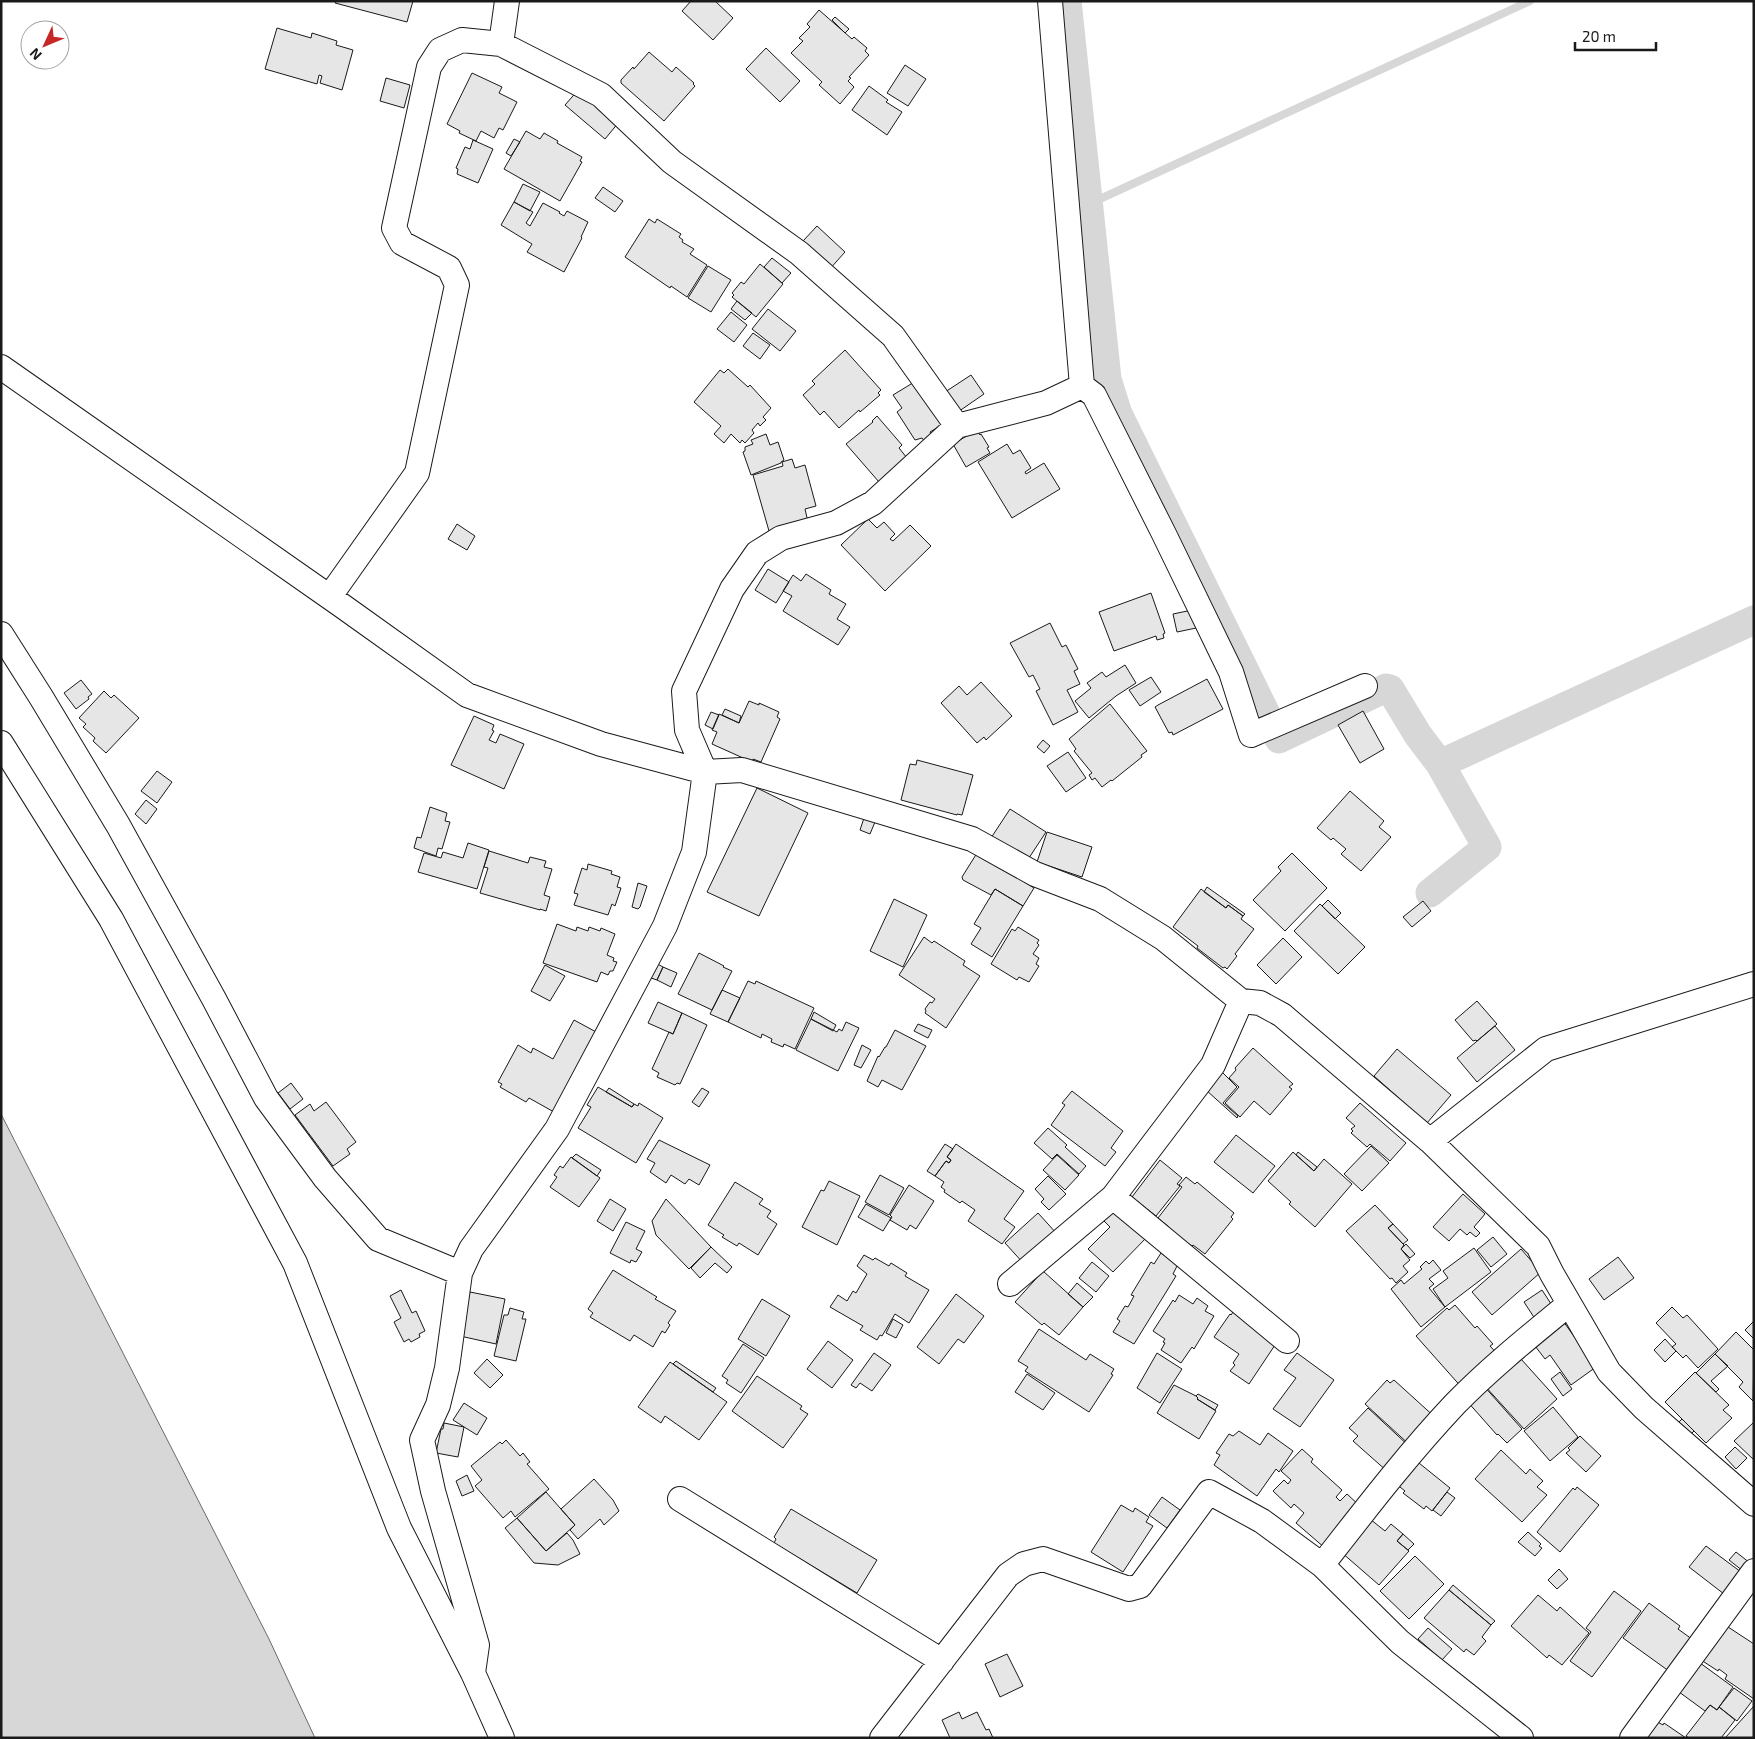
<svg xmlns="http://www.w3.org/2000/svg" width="1755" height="1739" font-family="'Exo 2',sans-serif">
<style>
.water{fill:#d7d7d7;stroke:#6a6a6a}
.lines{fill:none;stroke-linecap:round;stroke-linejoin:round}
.stream{stroke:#d7d7d7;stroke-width:8}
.canal{stroke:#d7d7d7;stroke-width:29}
.building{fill:#e6e6e6;stroke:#1a1a1a}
.street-casing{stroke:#1a1a1a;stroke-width:26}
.street{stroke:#fff;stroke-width:24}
</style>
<rect width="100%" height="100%" fill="#fff"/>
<!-- water -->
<path class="water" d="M1 1114 269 1639 315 1738H1Z"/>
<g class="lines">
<!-- stream -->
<path class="stream" d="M1089 204 1530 1"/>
<!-- canal -->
<path class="canal" d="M1067 1 1107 379 1118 414 1270 722
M1276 733 1279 739 1386 688 1390 689 1418 735 1440 764 1487 847 1430 893
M1440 764 1754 620"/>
</g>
<!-- building -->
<path class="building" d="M336 1H413L407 22 335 3Z
M691 1H715L733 18 713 40 682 11Z
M819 10 852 39 854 37 867 48 865 51 869 55 849 77 851 78 848 81 854 87 840 104 819 85 822 82 791 53 803 41 799 38 810 27 807 24Z
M835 17 849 29 845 33 832 20Z
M277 28 311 38 312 33 337 41 336 45 353 50 342 90 320 83 322 76 319 75 317 84 265 69Z
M766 48 800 81 780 102 746 69Z
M649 52 672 72 676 67 694 83 693 84 695 86 664 121 621 83V80L633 67 634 69Z
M905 65 926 79 908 106 887 93Z
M472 73 502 87 499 93 517 102 503 130 499 128 494 138 481 131 476 141 459 133 460 131 447 124Z
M386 78 410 85 404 108 380 101Z
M869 86 888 100 886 102 902 112 887 135 852 110Z
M579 89 619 122 605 139 565 105Z
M526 131 540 139 544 133 558 141 557 143 582 157 580 161 582 162 560 201 504 169Z
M514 139 520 142 511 156 506 153Z
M473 140 493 149 478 183 457 174 458 169 456 168 465 147 470 149Z
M523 184 540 192 530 211 514 202Z
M603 187 623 201 615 212 595 198Z
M514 202 533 212 526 223 530 226 543 203 560 212 559 213 564 216 567 211 588 222 581 237 582 238 564 272 527 252 532 244 501 225Z
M649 219 655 223 657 219 681 234 679 237 683 240 682 242 694 249 690 254 707 265 687 297 671 286 670 288 625 257Z
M817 226 845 252 828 271 803 241Z
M772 258 791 273 782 283 764 267Z
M760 264 783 284 756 317 732 297 734 295 732 293 741 282 744 284Z
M708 266 731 280 711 312 688 298Z
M737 301 752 313 745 320 731 309Z
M768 309 796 331 780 351 752 329Z
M731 312 747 325 734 342 717 329Z
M753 333 770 345 760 359 743 346Z
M845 350 881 390 878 393 880 395 860 412 859 410 839 428 824 411 820 415 803 395 815 384 812 381Z
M728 369 748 387 750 385 771 408 763 417 766 420 760 426 758 423 752 430 754 433 745 443 742 440 740 443 731 434 724 443 714 434 721 426 694 402 720 370 724 373Z
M971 375 984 394 955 414 942 394Z
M916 381 943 424 930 432 933 437 925 442 922 438 915 440 897 412 902 408 893 395Z
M877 416 902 445 899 448 907 458 879 482 846 444 873 422 872 421Z
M977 430 980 435 981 434 989 447 987 448 990 453 966 467 953 444Z
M766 434 770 445 778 442 784 460 781 462V463L751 475 743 452 745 451V447L753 444 751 440Z
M1007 444 1013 454 1020 450 1031 468 1025 472 1026 474 1044 463 1060 489 1012 518 978 462Z
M792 459 795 468 805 465 816 506 805 509 808 522 797 523 769 531 753 475 783 466 782 462Z
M868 519 877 528 884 522 895 534 890 539 893 541 910 525 931 546 885 591 841 545Z
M457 524 475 536 467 550 448 539Z
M768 569 789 582 776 603 755 590Z
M806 574 831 590 829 594 846 604 837 619 850 627 838 645 783 611 792 596 783 591 793 575 801 581Z
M1151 593 1165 633 1163 634 1164 638 1157 640 1156 636 1114 651 1099 612Z
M1197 609 1201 627 1177 632 1173 614Z
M1050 623 1062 647 1066 645 1078 669 1074 671 1080 684 1067 690 1078 712 1053 725 1036 691 1040 689 1033 675 1029 677 1010 643Z
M1125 665 1136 683 1116 696 1089 718 1075 701 1091 688 1087 683 1102 672 1106 677Z
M1151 677 1161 692 1140 706 1129 690Z
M1207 679 1223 709 1173 735 1172 732 1169 733 1155 707 1158 705Z
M81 680 92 694 88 697 89 699 76 709 64 693Z
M981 682 1012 716 986 740 984 737 977 743 941 703 959 686 967 695Z
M104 691 111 698 114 695 139 718 106 753 93 741 95 738 83 727 86 724 79 718Z
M749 701 759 705V703L779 712 777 717 780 719 761 762 753 759 752 762 712 744 717 732 712 730 719 714 739 723Z
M1110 704 1147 751 1141 755 1142 757 1112 781 1111 780 1102 787 1095 778 1092 780 1089 775 1092 773 1074 751 1076 749 1069 739Z
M725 709 741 716 739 723 722 715Z
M1363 711 1384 749 1360 763 1338 725Z
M711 712 719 715 713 729 705 725Z
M474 716 494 725 492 730 494 731 489 740 496 743 500 734 524 744 504 789 451 765Z
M1043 740 1050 746 1044 753 1037 747Z
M1068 752 1086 778 1066 792 1047 766Z
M917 760 973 775 962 815 957 814V815L901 800 910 764 916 765Z
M157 771 172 782 157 803 141 791Z
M757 788 808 813 759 916 707 892Z
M1350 791 1384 821 1379 827 1391 837 1361 871 1341 854 1346 849 1333 838 1331 840 1317 828Z
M146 800 157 809 146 824 135 814Z
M430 807 447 813 445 821 450 822 442 849 438 848 436 856 414 848 417 837 421 838Z
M1010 809 1046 832 1025 864 989 841Z
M864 818 875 822 870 834 860 830Z
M1047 832 1092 847 1082 877 1037 862Z
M468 843 489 850 477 889 418 872 424 853 441 858 443 852 463 858Z
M489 851 528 863 530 857 546 861 544 867 552 869 544 895 550 897 546 911 540 909V910L480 893 488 868 484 867Z
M977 853 1034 888 1023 906 995 889 991 895 963 880 962 877Z
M1292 853 1327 888 1285 931 1253 900 1281 871 1278 867Z
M588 864 612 871 611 874 620 877 617 887 621 888 615 906 612 904 608 915 574 905 578 894 574 893 582 868 587 870Z
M638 883 647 886 640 907 638 909 632 907Z
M1207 887 1245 914 1243 916 1228 905 1226 908 1204 892Z
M995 889 1023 906 992 957 971 944 981 928 974 924Z
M1201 889 1226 908 1228 905 1243 916 1241 919 1254 929 1235 954 1237 956 1227 969 1225 967 1223 968 1197 948 1198 946 1173 927Z
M894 899 927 915 903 967 870 951Z
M1328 900 1341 913 1335 919 1322 906Z
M1423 901 1431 911 1412 927 1403 917Z
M1320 904 1365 947 1338 974 1294 931Z
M557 924 576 931 577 927 588 931 589 927 600 931 601 928 615 934 607 955 614 958 613 961 617 962 613 971H610L608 975 601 972 597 982 543 963Z
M1018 927 1039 940 1037 943 1039 945 1033 954 1039 958 1036 964 1039 966 1029 982 1019 977 1017 980 991 964 1012 929 1015 931Z
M924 937 932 943 934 941 965 961 963 965 980 976 946 1028 925 1013 926 1011 925 1009 930 1002 932 1003 935 999 899 975Z
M1283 938 1302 957 1276 984 1257 965Z
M699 953 724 966 723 967 732 971 712 1010 678 994Z
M656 963 663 967 657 980 648 977Z
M545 965 565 976 550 1001 531 991Z
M663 967 677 973 671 987 657 980Z
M748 981 755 984 756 981 814 1008 795 1049 784 1044 783 1047 771 1042 772 1039 762 1034 761 1038 728 1022Z
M722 990 740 998 728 1022 710 1014Z
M1477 1001 1497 1024 1477 1041 1476 1040 1473 1041 1455 1020Z
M658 1002 682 1013 673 1034 648 1023Z
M814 1012 836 1025 833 1031 811 1019Z
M682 1013 707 1025 680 1084 677 1083 675 1085 657 1077 659 1073 652 1069 669 1032 673 1034Z
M811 1019 837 1032 839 1029 842 1031 846 1022 859 1028 838 1071 796 1050Z
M574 1020 598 1033 554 1112 529 1098 526 1102 500 1087 502 1084 498 1082 518 1045 531 1053 533 1048 553 1059Z
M918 1024 932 1030 928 1038 914 1031Z
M1495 1026 1515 1050 1477 1082 1457 1058Z
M895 1030 926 1046 902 1090 882 1080 878 1087 867 1081 878 1056 879 1057 885 1047H886Z
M862 1045 871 1050 861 1068 854 1065Z
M1253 1048 1293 1084 1289 1087 1292 1089 1270 1115 1254 1101 1240 1117 1225 1103 1239 1087 1229 1078 1236 1070 1235 1068Z
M1397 1049 1451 1095 1427 1123 1374 1076Z
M1222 1072 1237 1087 1223 1103 1238 1116 1237 1118 1206 1090Z
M291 1083 303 1099 290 1109 278 1093Z
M598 1087 632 1107 634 1104 638 1106 639 1103 663 1118 636 1163 578 1128 591 1107 587 1105Z
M609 1088 634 1104 632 1107 606 1092Z
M702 1088 709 1092 699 1107 692 1102Z
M1072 1091 1123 1131 1111 1148 1116 1152 1105 1166 1051 1125 1065 1105 1062 1103Z
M326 1102 356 1142 347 1149 350 1154 333 1166 295 1115 310 1104 314 1111Z
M1360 1103 1406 1143 1390 1161 1370 1144 1367 1147 1351 1133 1353 1131 1351 1129 1355 1126 1346 1118Z
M1048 1128 1067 1145 1065 1147 1086 1166 1079 1174 1057 1154 1052 1159 1034 1143Z
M1236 1135 1275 1166 1253 1193 1214 1162Z
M659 1140 710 1165 699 1185 689 1179 685 1184 671 1175 666 1183 650 1172 655 1163 647 1159Z
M945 1144 953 1149 947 1157 951 1160 949 1163 946 1161 935 1176 927 1171Z
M956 1144 1024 1191 1004 1219 1015 1227 1002 1244 968 1221 975 1210 962 1201 960 1203 944 1192 945 1190 941 1187 944 1182 935 1176 946 1161 949 1163 951 1160 947 1157Z
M1371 1146 1389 1163 1362 1191 1344 1174Z
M1293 1152 1314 1171 1324 1159 1352 1184 1315 1227 1289 1204 1291 1202 1268 1181Z
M1298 1152 1317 1167 1314 1171 1296 1155Z
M576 1154 601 1170 597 1176 572 1158Z
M1057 1155 1079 1175 1065 1190 1043 1170Z
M571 1157 600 1178 579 1207 550 1187 557 1177 554 1175 560 1166 563 1168Z
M1160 1160 1182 1178 1177 1184 1180 1186 1156 1216 1132 1197Z
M880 1175 904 1188 889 1215 865 1202Z
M1048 1176 1066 1194 1049 1210 1041 1202 1044 1199 1035 1189Z
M1186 1177 1195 1184 1197 1182 1234 1213 1231 1217 1233 1219 1205 1254 1193 1245 1192 1246 1166 1230 1169 1227 1158 1218 1182 1187 1179 1185Z
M829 1181 860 1196 837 1245 802 1227 821 1190 824 1191Z
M735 1182 763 1199 759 1204 771 1211 767 1217 777 1224 758 1255 739 1243 737 1246 722 1237 724 1235 708 1225Z
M909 1185 934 1201 916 1229 910 1225 907 1230 890 1220 892 1217 890 1215Z
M1463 1194 1485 1214 1474 1227 1480 1233 1476 1237 1470 1232 1467 1235 1460 1229 1449 1241 1433 1227Z
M610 1199 626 1209 613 1231 597 1221Z
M666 1199 711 1247 689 1269 656 1235 652 1221Z
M866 1204 891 1218 883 1231 858 1217Z
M1375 1205 1393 1224 1388 1228 1404 1245 1401 1249 1410 1260 1403 1266 1408 1272 1396 1283 1392 1278 1390 1279 1346 1231Z
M1116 1206 1147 1237 1113 1272 1088 1249 1110 1227 1103 1220Z
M1038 1213 1058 1235 1025 1265 1005 1243Z
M626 1222 645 1231 636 1249 642 1252 636 1262 631 1260 630 1263 610 1253Z
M1393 1224 1408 1240 1403 1244 1388 1228Z
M1493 1237 1507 1254 1491 1267 1477 1250Z
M1406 1244 1415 1254 1410 1258 1401 1249Z
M711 1247 732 1267 727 1273 715 1263 700 1278 691 1268Z
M1474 1248 1491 1272 1445 1307 1433 1289 1448 1278 1443 1271Z
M1521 1249 1541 1272 1492 1315 1472 1292Z
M1161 1253 1178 1264 1173 1274 1176 1276 1134 1344 1113 1332 1120 1321 1117 1319 1125 1306 1128 1307 1134 1296 1131 1295 1151 1262 1154 1264Z
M864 1255 873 1260 875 1258 889 1266 891 1263 907 1273 905 1276 929 1290 909 1323 895 1314 882 1336 880 1335 877 1340 860 1330 863 1326 830 1307 838 1295 847 1301 853 1291 856 1293 867 1274 857 1266Z
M1618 1257 1634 1278 1604 1300 1589 1279Z
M1433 1260 1441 1270 1429 1279 1434 1284 1429 1288 1445 1307 1421 1327 1391 1289 1401 1280 1404 1284 1422 1269 1420 1267 1426 1261 1429 1264Z
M1092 1262 1109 1276 1096 1292 1079 1278Z
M613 1270 657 1297 655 1299 676 1311 668 1323 670 1325 665 1333 662 1331 653 1347 634 1335 630 1341 590 1317 593 1313 588 1309Z
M1043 1271 1083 1307 1059 1335 1044 1323 1042 1325 1015 1302Z
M1077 1283 1093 1297 1083 1307 1068 1294Z
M401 1290 412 1313 416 1311 425 1331 419 1334 420 1337 411 1342 409 1339 404 1342 394 1322 401 1318 390 1296Z
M1542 1290 1557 1313 1539 1325 1524 1302Z
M470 1292 505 1299 496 1344 460 1336Z
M956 1294 984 1316 964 1343 958 1339 939 1364 917 1347Z
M1179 1295 1193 1304 1197 1298 1208 1306 1205 1311 1214 1316 1194 1349 1192 1347 1181 1363 1161 1350 1165 1343 1163 1342 1165 1339 1153 1331 1173 1300 1175 1302Z
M762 1299 790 1316 766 1356 738 1339Z
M1455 1305 1475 1328 1477 1326 1493 1344 1490 1346 1501 1358 1464 1390 1416 1336 1447 1308 1449 1310Z
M1672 1307 1683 1318 1687 1315 1718 1349 1698 1368 1686 1355 1683 1358 1672 1347 1676 1344 1656 1323Z
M510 1308 524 1312 522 1319H526L516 1361 494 1356 504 1315H508Z
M1235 1309 1277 1342 1249 1384 1230 1371 1235 1365 1233 1363 1239 1354 1214 1337 1230 1314 1231 1315Z
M893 1319 903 1325 896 1338 886 1333Z
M1563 1321 1596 1367 1571 1385 1550 1355 1545 1359 1532 1342Z
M1754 1321V1339L1745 1330Z
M1039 1329 1086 1360 1090 1354 1114 1369 1111 1374 1113 1375 1089 1412 1025 1371 1028 1367 1018 1361Z
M1736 1332 1754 1350 1753 1401 1739 1387 1743 1382 1715 1354Z
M1665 1339 1676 1351 1665 1362 1654 1350Z
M828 1341 853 1360 832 1388 807 1369Z
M743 1344 764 1358 741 1393 726 1383 728 1380 722 1376Z
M874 1353 891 1365 872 1391 860 1383 856 1388 851 1385Z
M1157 1353 1182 1369 1160 1403 1137 1388Z
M1297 1353 1334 1380 1300 1427 1273 1409 1296 1378 1284 1370Z
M1715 1354 1728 1366 1711 1381 1719 1389 1716 1392 1696 1373Z
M487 1359 503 1375 490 1388 474 1373Z
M1521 1359 1557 1399 1524 1429 1484 1385Z
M676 1361 716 1388 713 1392 673 1364Z
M670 1362 727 1402 699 1440 665 1416 661 1423 638 1407Z
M1560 1372 1572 1389 1563 1396 1551 1379Z
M1695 1372 1729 1405 1723 1410 1732 1418 1706 1443 1665 1402Z
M1027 1374 1055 1393 1043 1410 1015 1392Z
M757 1376 802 1406 800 1409 808 1414 783 1448 732 1411Z
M1387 1380 1390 1383 1394 1380 1437 1419 1412 1447 1365 1404Z
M1174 1385 1196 1396 1198 1398 1197 1399 1216 1411 1199 1439 1157 1413Z
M1483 1385 1522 1429 1507 1443 1498 1434 1497 1435 1466 1400Z
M1198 1394 1218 1405 1215 1410 1197 1399 1198 1398 1196 1396Z
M464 1403 487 1418 477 1435 453 1420Z
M1553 1407 1578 1437 1550 1461 1524 1431Z
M1368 1408 1411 1448 1388 1472 1353 1441 1358 1436 1349 1428Z
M1682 1419 1694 1431 1690 1435 1678 1423Z
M1754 1422V1460L1734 1441Z
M444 1423 464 1427 458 1457 436 1453 441 1429H443Z
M1239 1431 1260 1445 1268 1433 1293 1451 1279 1472 1276 1469 1257 1496 1214 1465 1220 1455 1216 1453 1229 1434 1233 1436Z
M1580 1436 1601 1456 1586 1472 1566 1453 1570 1450 1568 1448Z
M506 1440 520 1456 523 1453 530 1462 527 1464 549 1489 515 1517 511 1511 503 1518 475 1486 482 1480 471 1466 500 1442 502 1444Z
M1735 1447 1747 1458 1736 1469 1725 1457Z
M1302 1449 1313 1459 1311 1462 1342 1490 1336 1497 1340 1501 1347 1494 1361 1507 1325 1548 1296 1523 1304 1513 1294 1504 1291 1508 1273 1491 1284 1480 1288 1484 1291 1480 1281 1471Z
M1501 1450 1526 1474 1530 1469 1543 1481 1537 1487 1547 1495 1522 1522 1475 1479Z
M1414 1459 1450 1488 1432 1511 1426 1506 1424 1509 1403 1493 1405 1491 1395 1483Z
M467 1475 474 1491 462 1496 456 1481Z
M594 1479 613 1500 619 1511 604 1525 600 1519 578 1539 570 1530 575 1525 561 1509Z
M1577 1487 1599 1505 1560 1552 1537 1532 1573 1488 1575 1490Z
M546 1492 575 1525 546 1551 517 1518Z
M1447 1492 1455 1498 1441 1516 1433 1510Z
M1162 1497 1180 1510 1167 1528 1149 1515Z
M1121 1505 1133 1512 1135 1508 1149 1517 1146 1522 1153 1526 1123 1572 1091 1552Z
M791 1509 877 1560 857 1593 774 1543 776 1539 774 1537Z
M517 1518 546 1551 567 1533 573 1540 580 1554 558 1565 534 1563 505 1528Z
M1370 1519 1385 1531 1391 1524 1403 1534 1397 1541 1409 1551 1379 1585 1341 1552Z
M1528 1532 1541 1544 1539 1546 1542 1548 1535 1556 1518 1542Z
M1403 1534 1414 1544 1408 1550 1397 1541Z
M1706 1546 1741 1572 1724 1594 1689 1567Z
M1736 1552 1750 1563 1743 1571 1729 1560Z
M1415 1556 1444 1584 1409 1619 1380 1591Z
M1559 1569 1568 1579 1557 1589 1548 1580Z
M1453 1585 1495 1621 1491 1625 1449 1590Z
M1449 1590 1491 1625 1482 1637 1486 1641 1474 1655 1466 1649 1464 1652 1424 1618Z
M1614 1591 1641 1611 1592 1677 1570 1661 1591 1632 1586 1628Z
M1538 1595 1557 1611 1560 1607 1589 1633 1562 1665 1549 1655 1547 1658 1511 1626Z
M1649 1603 1680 1626 1678 1629 1696 1642 1673 1674 1623 1638Z
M1722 1623 1754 1644V1699L1725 1679 1727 1675 1719 1669 1718 1671 1698 1658Z
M1428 1628 1452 1649 1442 1660 1418 1639Z
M1007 1654 1023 1686 1000 1697 985 1664Z
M1696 1660 1733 1687 1717 1710 1710 1705 1705 1711 1675 1689Z
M1734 1688 1752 1701 1737 1721 1719 1707Z
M1710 1705 1717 1710 1719 1707 1735 1720 1721 1738H1689L1686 1736Z
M1754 1706V1738H1725Z
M959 1712 962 1719 977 1712 986 1730 989 1729 993 1738H950L942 1720Z
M1654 1720 1663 1725 1664 1723 1686 1738H1642Z"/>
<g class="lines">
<defs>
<path id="street" d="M1050 1 1082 386 1094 395 1164 534 1231 672 1251 735 1365 686
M501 44 507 1
M1 367 341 605 467 695 601 744 705 772 742 770 972 839 1035 874 1100 899 1163 938 1241 1001 1260 1003 1282 1015 1430 1141 1538 1246 1552 1274 1609 1372 1644 1408 1754 1504
M330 596 417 473 457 285 449 268 402 243 394 228 429 67 440 50 462 40 501 44 601 95 672 162 799 253 893 336 957 426
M1 634 41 697 118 825 214 999 266 1098 325 1178 378 1239 460 1273
M1 743 111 919 295 1263 399 1528 473 1673 502 1738
M1430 1141 1546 1049 1754 984
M1113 1197 1287 1341
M1010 1284 1113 1197 1213 1065 1241 1001
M680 1499 942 1661
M1322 1565C1365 1510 1407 1455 1455 1404 1490 1368 1530 1336 1569 1304
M473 1673 477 1645 433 1491 422 1440 438 1405 447 1368 460 1273 471 1249 557 1129 665 926 694 852 705 772 687 730 684 691 732 589 757 553 781 538 836 523 873 503 957 426 1046 403 1082 386
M882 1738 1008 1575 1024 1564 1043 1559 1129 1589 1140 1586 1209 1492 1262 1521 1322 1565 1400 1642 1521 1738
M1632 1738 1754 1571"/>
</defs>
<!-- street casing -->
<use href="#street" class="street-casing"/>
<!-- street -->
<use href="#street" class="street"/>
</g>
<!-- border -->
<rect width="1755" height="1739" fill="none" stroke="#1a1a1a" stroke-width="5"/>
<!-- north arrow -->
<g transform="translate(45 45) rotate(226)"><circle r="24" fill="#ffffff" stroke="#a3a3a3"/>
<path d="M0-4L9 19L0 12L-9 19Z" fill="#c62828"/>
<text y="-8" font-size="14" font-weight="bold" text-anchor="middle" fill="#1a1a1a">N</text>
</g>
<!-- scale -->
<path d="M1575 42v8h81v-8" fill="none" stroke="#1a1a1a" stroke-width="2.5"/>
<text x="1582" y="42" font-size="15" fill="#1a1a1a" stroke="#ffffff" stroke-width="4" paint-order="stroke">20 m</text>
</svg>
